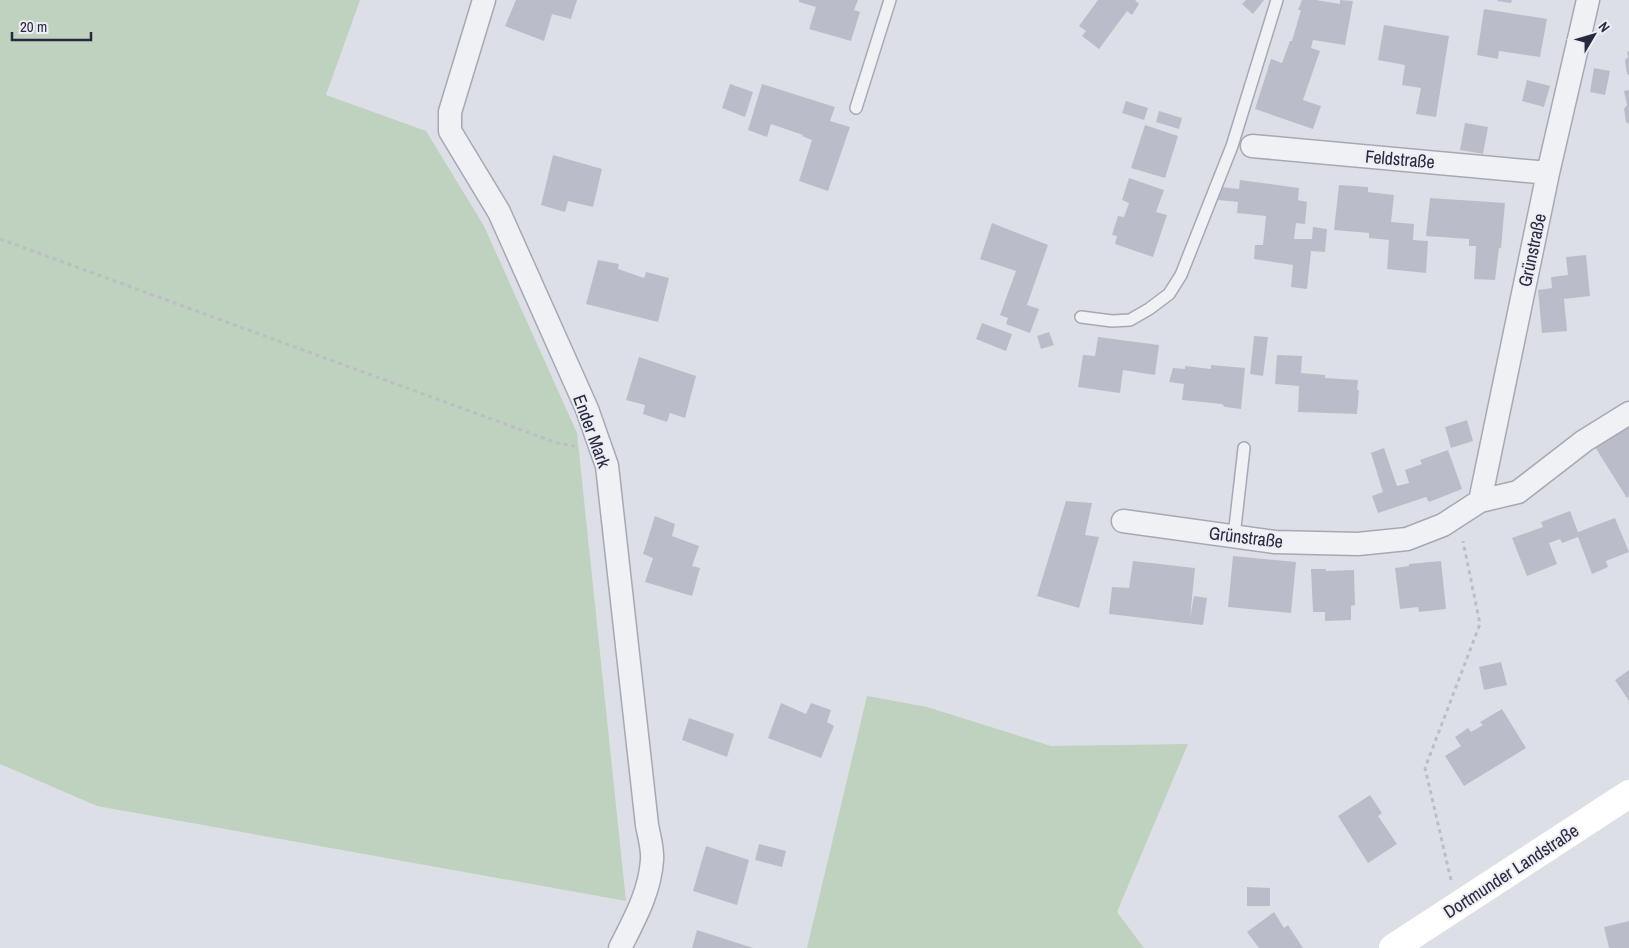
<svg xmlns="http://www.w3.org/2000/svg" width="1629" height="948" font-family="'Archivo Narrow',sans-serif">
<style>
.green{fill:#bfd1bf}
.building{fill:#bbbcca}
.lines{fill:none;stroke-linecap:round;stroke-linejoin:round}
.service-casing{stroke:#a6a8b4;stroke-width:14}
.minor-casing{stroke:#a6a8b4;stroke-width:25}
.path{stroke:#bcbdc5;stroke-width:3;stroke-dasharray:4 4;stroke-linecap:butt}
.service{stroke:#f0f1f5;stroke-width:11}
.minor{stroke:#f0f1f5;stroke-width:22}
.secondary{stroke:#fff;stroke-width:28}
.labels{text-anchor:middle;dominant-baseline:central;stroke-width:4;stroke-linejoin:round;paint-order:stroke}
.street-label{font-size:18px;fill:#27293d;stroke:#edeef5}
</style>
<rect width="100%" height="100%" fill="#dddfe7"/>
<!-- green -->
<path class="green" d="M0 0H360L326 95 426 131 484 226 577 433 626 901 97 806 0 764Z
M867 696 927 707 1051 746 1188 744 1117 912 1144 948H807Z"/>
<!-- building -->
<path class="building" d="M516 0H577L571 19 552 14 544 41 505 26Z
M799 0H858L854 10 860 12 851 41 809 29 816 7 799 2Z
M1098 0H1135L1139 4 1132 15 1127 11 1099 49 1082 36 1086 31 1079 26Z
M1246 0H1264L1253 14 1242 4Z
M1302 0H1316L1340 4V0L1353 1 1345 45 1313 40 1311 48 1320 51 1303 100 1321 106 1313 129 1255 109 1271 59 1282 63 1290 41H1292L1301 10H1298Z
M1498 0H1512L1511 3 1497 1Z
M1484 9 1547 19 1540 57 1499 51 1498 59 1477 55Z
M1384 25 1449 36 1436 117 1416 114 1421 88 1402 85 1405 65 1378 60Z
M1629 51V75L1627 74 1625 60 1628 57 1627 52Z
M1594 68 1610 71 1605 95 1590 92Z
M1527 80 1550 86 1544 107 1522 101Z
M730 84 753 92 745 117 722 108Z
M762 84 835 107 830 121 850 127 828 191 799 181 812 140 802 136 803 135 771 124 767 137 748 130Z
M1629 90V124L1626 122 1624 109 1627 105 1624 91Z
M1126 101 1148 108 1144 120 1122 113Z
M1159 111 1182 118 1179 129 1156 122Z
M1465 123 1488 127 1483 154 1460 150Z
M1145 125 1178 136 1165 178 1131 168Z
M553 155 602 169 593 207 568 201 565 212 541 205Z
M1129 178 1164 190 1156 212 1167 215 1153 257 1115 244 1117 236 1112 235 1118 216 1124 217 1129 203 1122 200Z
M1240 180 1299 188 1298 200 1307 202 1305 224 1296 223 1294 239H1312L1313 227 1327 229 1325 252 1311 251 1307 289 1291 287 1293 265 1254 259 1255 245H1263L1266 216 1237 213 1238 202 1218 200 1221 187 1239 189Z
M1339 185 1368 187V192L1394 195 1391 222 1414 224 1413 240 1428 241 1426 273 1387 269 1389 240 1369 238V233L1334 230Z
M1430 198 1505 203 1501 248H1499L1495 280 1474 279 1476 246H1469V239L1426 236Z
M992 223 1048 245 1027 305 1039 309 1030 333 1006 324 1008 318 1000 315 1016 271 980 259Z
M1586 255 1590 296 1564 299 1567 331 1542 333 1538 290 1552 288 1551 277 1568 275 1566 257Z
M598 260 619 264 618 269 644 278 646 272 669 278 658 322 586 304Z
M982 323 1012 334 1006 351 976 339Z
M1049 332 1054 345 1041 349 1037 336Z
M1254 336 1268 337 1263 376 1250 374Z
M1098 337 1159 345 1155 375 1123 370 1120 393 1078 387 1083 355 1095 356Z
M1277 355 1302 356 1301 373 1325 375V378L1358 380 1357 390H1359L1357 414 1298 412 1299 386 1275 384Z
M639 357 696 376 685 418 670 413 667 422 643 414 645 405 626 400Z
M1211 365 1245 368 1241 409 1225 407 1222 404 1182 400 1184 384 1169 382 1173 368 1185 369V366L1211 369Z
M1467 420 1473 441 1451 448 1445 427Z
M1629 426V496L1627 498 1595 447Z
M1384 448 1397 486 1409 483 1405 470 1422 464 1420 460 1448 450 1462 489 1429 502 1426 497 1378 513 1372 496 1383 492 1371 453Z
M1066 501 1092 503 1085 535 1099 537 1079 608 1037 596Z
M1570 511 1578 532 1615 518 1629 552 1606 561 1608 567 1592 574 1578 537 1562 543 1560 539 1549 543 1557 564 1527 576 1512 538 1543 527 1541 522Z
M655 516 675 524 672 536 699 546 692 566 700 568 692 596 645 582 653 558 643 554Z
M1233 556 1296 562 1291 613 1228 607Z
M1133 561 1195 568 1190 618 1194 596 1207 598 1203 625 1109 614 1112 587 1129 588Z
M1441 561 1446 609 1419 612 1418 607 1400 609 1395 568 1409 566V564Z
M1311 569H1326V571L1354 570 1355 605 1351 606V620L1325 621V612H1313Z
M1501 662 1507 685 1484 690 1479 667Z
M1629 670V701L1615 680Z
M781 703 806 714 811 703 831 710 827 722 834 726 821 758 768 738Z
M1502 709 1526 748 1464 786 1445 756 1461 746 1455 737 1468 728 1471 732 1483 725 1480 722Z
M689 718 734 734 727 757 682 740Z
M1370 795 1382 813 1378 816 1397 844 1368 863 1338 816Z
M759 844 786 851 782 867 755 860Z
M706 846 749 860 737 905 693 891Z
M1247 887 1270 888V906H1247Z
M1274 912 1284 928 1288 925 1303 948H1259L1247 932Z
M1629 921V948H1609L1604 927Z
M697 930 753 948H692Z"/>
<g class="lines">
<defs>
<path id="service" d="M856 108 890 0
M1081 317 1112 321 1130 320 1149 309 1169 294 1181 275 1232 146 1277 0
M1234 536 1244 448"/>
<path id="minor" d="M484 0 450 112V131L499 212 587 409 607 466 647 825C649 836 653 849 652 860 650 892 634 920 620 948
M1252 146 1548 173
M1480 501 1518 492 1584 441 1629 413
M1123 521 1275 542 1358 544 1407 539 1443 525 1480 501 1548 173 1588 0"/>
</defs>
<!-- service casing -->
<use href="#service" class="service-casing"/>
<!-- minor casing -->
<use href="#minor" class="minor-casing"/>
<!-- path -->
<path class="path" d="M0 239 557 443 575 446
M1451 880 1425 768 1480 624 1463 541"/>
<!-- service -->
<use href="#service" class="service"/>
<!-- minor -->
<use href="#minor" class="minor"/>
<!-- secondary -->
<path class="secondary" d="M1393 948 1629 794"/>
</g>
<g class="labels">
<!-- street labels -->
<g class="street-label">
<text transform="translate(1400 159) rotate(5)">Feldstraße</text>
<text transform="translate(1532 250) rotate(-78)">Grünstraße</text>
<text transform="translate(592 431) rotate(70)">Ender Mark</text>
<text transform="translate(1246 537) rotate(7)">Grünstraße</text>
<text transform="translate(1511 871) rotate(-33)">Dortmunder Landstraße</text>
</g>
</g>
<!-- north arrow -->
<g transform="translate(1594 35) rotate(52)" stroke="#edeef5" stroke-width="4" paint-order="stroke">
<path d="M0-4L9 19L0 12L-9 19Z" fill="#27293d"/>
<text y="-8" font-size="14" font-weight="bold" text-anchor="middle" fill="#27293d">N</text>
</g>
<!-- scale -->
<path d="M12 32v8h79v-8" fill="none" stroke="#27293d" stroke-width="2.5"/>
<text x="20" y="32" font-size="15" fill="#27293d" stroke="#edeef5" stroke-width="4" paint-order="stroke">20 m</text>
</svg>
